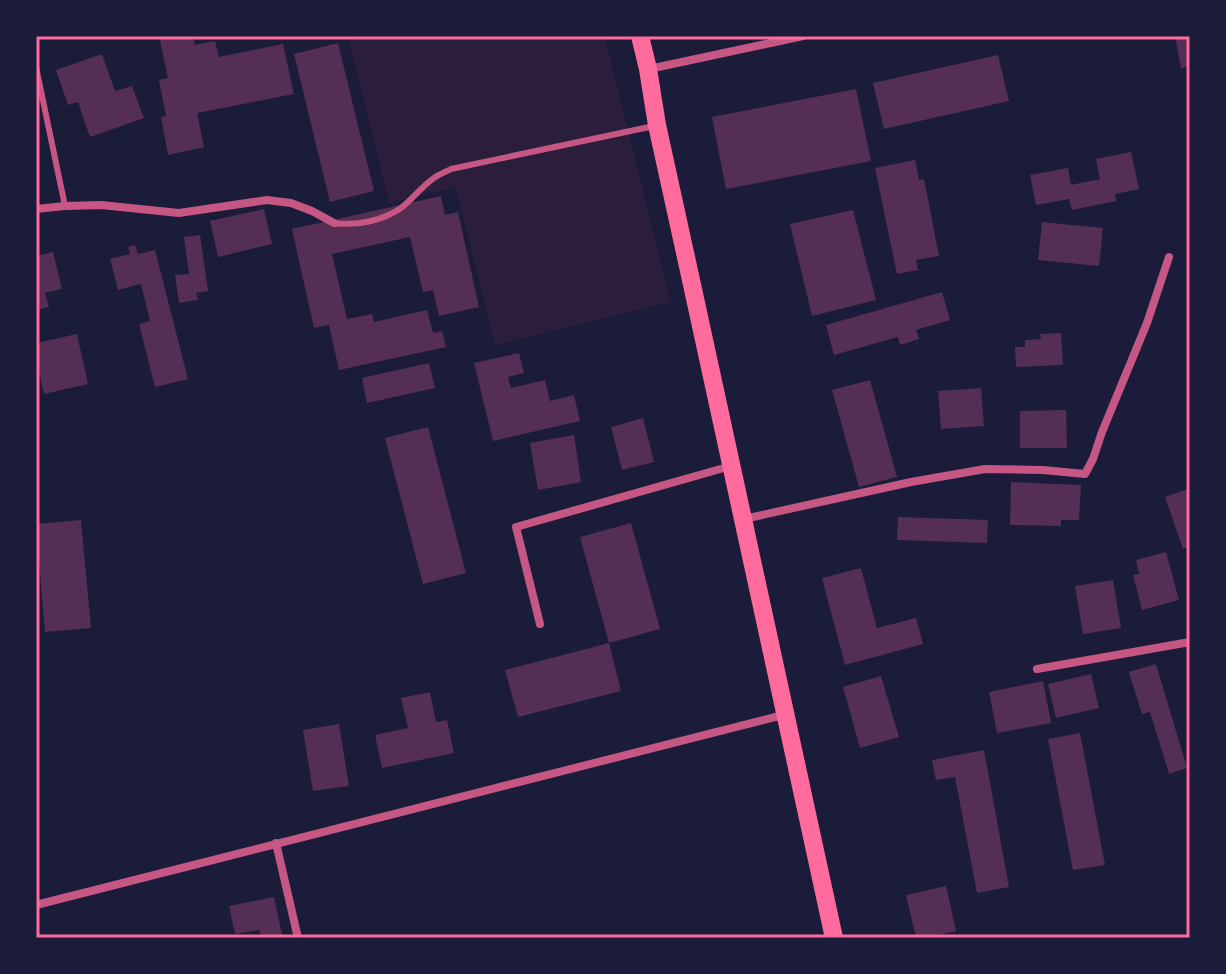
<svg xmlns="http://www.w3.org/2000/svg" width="1226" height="974" font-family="'Golos Text',sans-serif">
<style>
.green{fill:#2a1e3b}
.building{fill:#542f53}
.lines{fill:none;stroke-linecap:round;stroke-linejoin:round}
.service{stroke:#c65784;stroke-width:6}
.minor{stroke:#c65784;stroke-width:8}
.primary{stroke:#ff6b9d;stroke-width:18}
.neatline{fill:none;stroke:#ff6b9d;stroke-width:3}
</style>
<rect width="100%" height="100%" fill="#1b1b3a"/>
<!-- green -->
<path class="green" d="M354 36H605L671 302 495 345 456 187 389 203 348 38Z"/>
<!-- building -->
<path class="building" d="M159 36H193L195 45 215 41 219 57 283 44 294 94 197 113 204 147 168 155 161 117 166 116 159 80 168 78Z
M1175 36H1190V66L1181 68Z
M338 43 374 191 330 202 294 54Z
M102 54 115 91 132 86 144 118 90 137 78 102 68 105 56 70Z
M998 55 1009 101 884 129 873 83Z
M856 89 871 161 726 189 712 117Z
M1131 152 1139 189 1115 194 1116 201 1072 210 1069 199 1036 205 1030 175 1068 168 1071 185 1100 179 1096 159Z
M915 160 919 180 924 179 939 256 916 260 918 270 897 274 875 168Z
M441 196 445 215 458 212 479 307 439 316 433 290 423 292 410 237 332 254 347 319 372 314 374 322 427 310 433 333 442 331 446 347 339 370 329 325 314 328 292 229Z
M264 209 272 244 218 257 210 221Z
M853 210 876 300 812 316 790 224Z
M1042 222 1103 228 1099 266 1038 260Z
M200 235 208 291 196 293 198 300 179 303 175 275 189 274 184 237Z
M135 245 138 254 155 250 188 379 155 387 139 324 150 321 141 284 118 290 110 259 130 254 128 247Z
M53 252 62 289 45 293 49 307 36 310V256Z
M942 292 950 320 916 330 919 339 900 345 898 337 834 355 826 325Z
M1061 333 1063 365 1016 367 1015 347H1025V340L1041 339 1040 334Z
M77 334 88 384 44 394 36 358V343Z
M519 353 524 373 508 377 511 388 545 380 550 401 574 395 580 421 493 441 474 363Z
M429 363 435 388 367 403 362 378Z
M870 380 897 477 859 487 832 390Z
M981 388 984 426 941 429 938 391Z
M1066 410 1067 448H1020V411Z
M643 418 654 462 622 470 611 427Z
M428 427 466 573 423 584 385 438Z
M574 435 581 482 538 490 530 443Z
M1011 482 1081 485 1079 520H1061V526L1010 525Z
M1190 488V546L1183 549 1165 497Z
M898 517 988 520 987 543 897 540Z
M81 520 91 628 45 632 36 524Z
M631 523 660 629 609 643 580 537Z
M1166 552 1179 600 1142 610 1133 575 1139 574 1136 560Z
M861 568 877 628 916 618 923 644 845 665 822 578Z
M1113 580 1121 628 1083 634 1075 586Z
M609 643 621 691 518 717 505 670Z
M1156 664 1187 768 1169 774 1150 712 1142 714 1129 672Z
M1091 674 1099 708 1056 718 1048 684Z
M881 676 899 737 860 748 843 687Z
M1043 681 1051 723 997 733 989 692Z
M430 692 436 722 447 720 454 753 382 768 375 735 408 728 401 698Z
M339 724 349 786 313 791 303 730Z
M1080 733 1105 865 1073 870 1048 739Z
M984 750 1009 887 977 893 955 777 936 780 932 760Z
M946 886 956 931 927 938H916L906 895Z
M274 897 283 938H261L259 930 235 934 229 906Z"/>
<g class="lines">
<!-- service -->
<path class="service" d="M36 67 65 206
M334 223C357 226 382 221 401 208 413 199 422 186 434 178 439 174 446 172 451 169L654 126"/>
<!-- minor -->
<path class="minor" d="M649 69 803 36
M36 209 65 206 101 205 179 213 267 200 291 203 312 211 334 223
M744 519 911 482 985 469 1043 470 1085 474 1093 459 1102 432 1147 323 1169 257
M540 624 516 527 731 466
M1037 669 1190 642
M276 843 298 938
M36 905 783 715"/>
<!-- primary -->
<path class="primary" d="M640 36 648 69 657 125C717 396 774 668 834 938"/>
</g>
<!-- border -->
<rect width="1226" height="974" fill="none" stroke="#1b1b3a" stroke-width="76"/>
<rect x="38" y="38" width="1150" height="898" class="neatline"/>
</svg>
